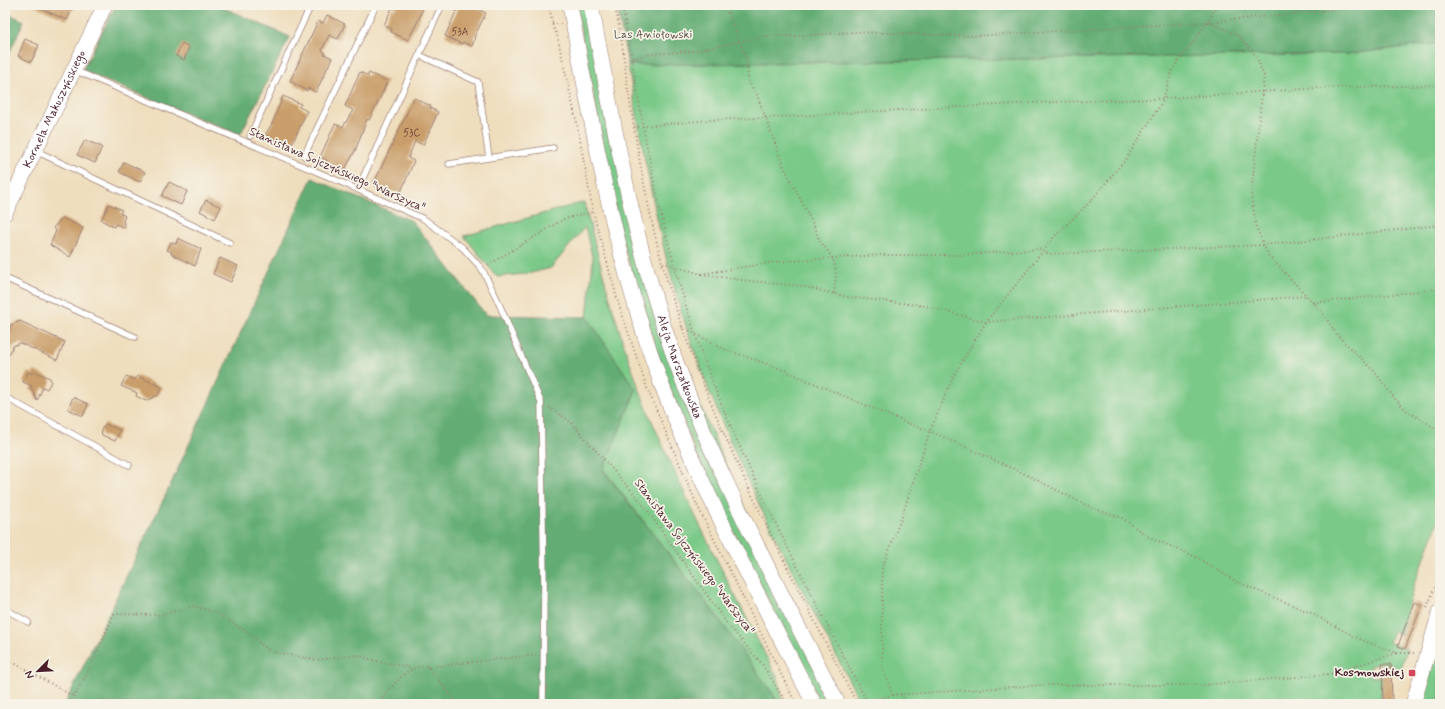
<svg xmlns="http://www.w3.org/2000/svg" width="1445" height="709" font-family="Mynerve,sans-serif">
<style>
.green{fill:#7ac988;stroke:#62745a}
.forest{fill:#63ad74;stroke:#566650}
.building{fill:#c99e6a}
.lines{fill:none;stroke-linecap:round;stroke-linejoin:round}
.lane-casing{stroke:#9c7e74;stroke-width:7}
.secondary-casing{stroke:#9c7e74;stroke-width:16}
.path{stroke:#9c7e74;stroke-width:2;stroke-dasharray:1 3;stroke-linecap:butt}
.lane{stroke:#fff;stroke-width:5.5}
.secondary{stroke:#fff;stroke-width:15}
.poi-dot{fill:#d1495b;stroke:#f7f3e8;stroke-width:1.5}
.labels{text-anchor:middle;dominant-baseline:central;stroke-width:3.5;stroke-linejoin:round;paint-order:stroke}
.number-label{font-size:10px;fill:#6a3f3b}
.park-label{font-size:12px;fill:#585247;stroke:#f7f3e8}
.street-label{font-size:12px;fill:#4a1f2b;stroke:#f7f3e8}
.poi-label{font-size:12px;font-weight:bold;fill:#4a1f2b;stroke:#f7f3e8;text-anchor:end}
</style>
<rect width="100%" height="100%" fill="#f7f3e8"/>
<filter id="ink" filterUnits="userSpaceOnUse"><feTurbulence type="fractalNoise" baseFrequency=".025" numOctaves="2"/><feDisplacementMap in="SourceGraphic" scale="8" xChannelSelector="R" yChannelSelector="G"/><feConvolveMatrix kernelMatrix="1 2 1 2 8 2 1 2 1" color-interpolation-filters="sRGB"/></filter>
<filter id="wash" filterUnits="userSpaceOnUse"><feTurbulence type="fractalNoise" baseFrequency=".012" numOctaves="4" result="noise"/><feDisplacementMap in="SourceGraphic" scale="16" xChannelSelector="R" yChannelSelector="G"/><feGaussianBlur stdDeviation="0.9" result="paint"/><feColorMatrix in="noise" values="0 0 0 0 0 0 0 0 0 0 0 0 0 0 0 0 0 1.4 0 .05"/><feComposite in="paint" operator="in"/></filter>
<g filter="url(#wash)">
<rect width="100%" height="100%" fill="#efdebe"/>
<!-- green -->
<path class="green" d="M576 5H586L641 271 831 704H821L731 526 696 453 663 371 621 237Z
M1440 43V517L1414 584 1400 636 1394 631 1388 642 1407 649 1399 676 1393 674 1392 664 1378 663 1370 667 1372 677 1382 676 1381 704H861C797 578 725 452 683 317 657 235 643 150 628 65L1347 54Z
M584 202C603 275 622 350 652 421 690 510 735 596 779 681L783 704H780L716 615 603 469 636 390 587 317 593 260 585 227 551 268 532 273 497 277 464 236Z
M1440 638V704H1420Z"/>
<!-- forest -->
<path class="forest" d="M116 5H217L290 37 240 135 82 71Z
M617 5H1440V43L1347 54 628 65Z
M5 12 24 21 5 62Z
M312 178 412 221 486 315 587 317 636 390 603 470 716 615 780 704H65L168 490Z"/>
<g id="blocks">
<!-- building -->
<path class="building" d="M32 5H74L67 20Z
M397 5H424L419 19 408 40 391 32 392 29 384 25 392 8 395 9Z
M459 5H480L478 9 486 13 474 37 475 38 472 46 463 42 462 44 445 36Z
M327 15 345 24 338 39 329 35 322 50 325 52 324 54 332 58 316 92 308 88 307 91 290 81 318 21 323 23Z
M25 39 39 45 31 62 18 56Z
M182 43 189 47 184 60 176 56Z
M360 72 368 76 369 73 387 81 382 94 369 120 367 119 355 151 344 171 327 163 328 161 320 157 335 124 343 127 353 110 345 106Z
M283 96 301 104 299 107 307 111 292 144 284 141 283 143 265 135 273 122Z
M414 98 431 106 430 108 438 112 423 145 415 141 408 158 414 161 400 194 391 191 390 193 373 185Z
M85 140 102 147 95 163 77 155Z
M124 162 145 172 140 182 119 172Z
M169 182 187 191 181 205 162 196Z
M206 200 221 207 215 219 200 211Z
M109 204 122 210 120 213 125 216 123 221 125 228 115 224 114 227 101 220Z
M62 218 83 228 70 257 50 245 56 231 53 228Z
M178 238 201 249 195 266 171 254 172 252 167 250 171 242 176 244Z
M220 258 238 266 231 282 213 274Z
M20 321 65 342 57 360 20 343 13 346 5 363V333H8L11 325Z
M34 371 50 378 51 382 47 389 43 387 37 401 33 390 30 389 32 386 23 382 28 372 33 374Z
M126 376 135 380 137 376 162 387 158 395 146 401 136 396 137 393 121 386Z
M73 397 88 404 83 416 68 409Z
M105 424 120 430 115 441 102 435 101 430Z
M1414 602 1422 605 1405 649 1398 646Z
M1382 664H1391L1392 704H1383Z"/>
</g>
</g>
<g filter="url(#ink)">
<use href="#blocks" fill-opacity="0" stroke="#9c7e74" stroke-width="1"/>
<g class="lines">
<defs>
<path id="lane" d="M419 55 478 82 489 158
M74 70 327 176 424 219 463 248 482 269 497 299 541 402 544 585 543 704
M250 136 311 5
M36 151 230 243
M304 156 376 5
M449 164 553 148
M361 182 442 5
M5 278 135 337
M5 397 129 465
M5 609 28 622"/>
<g id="secondary">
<path d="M570 5C593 133 616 261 661 383 703 494 761 599 814 704"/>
<path id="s1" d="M591 5C612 114 630 225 665 330 708 461 776 582 838 704"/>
<path id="s2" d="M5 213 105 5"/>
<path d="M1413 704 1440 612"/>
</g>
</defs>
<!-- lane casing -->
<use href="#lane" class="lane-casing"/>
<!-- secondary casing -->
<use href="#secondary" class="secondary-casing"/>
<!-- path -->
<path class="path" d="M549 5 553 27 557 35 577 124 593 212 618 302 647 388 697 505 796 704
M614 5C622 32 624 62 628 90 637 148 647 206 662 263 706 419 784 560 857 704
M622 5 632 59 650 54 693 51 768 36H796L855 32 973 36 1208 22 1383 5
M725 5 747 61 748 81 757 95 784 167 816 230C817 242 829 249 833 260 838 270 835 283 834 294
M1209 22 1238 35 1256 56 1264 76 1251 194 1256 227 1268 255 1321 311 1338 336 1373 370 1396 400 1407 411 1440 431
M552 24H561
M632 59C650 178 676 296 723 408 765 509 818 606 868 704
M634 127 710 120 783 117 861 112 1054 102 1154 99 1318 88 1440 85
M663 263 701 274 741 280 801 286 848 297 926 306 986 322 1306 296
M488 265 564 219 593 212
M701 274 775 262 880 255H962L1039 249 1049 254 1264 245 1440 225
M1313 303 1440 289
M682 327 724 349 781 369 907 423 930 431 1027 475 1092 508 1122 518 1149 537 1196 557 1237 582 1311 613 1359 639 1397 653 1330 674 1204 685H1041L893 695 856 703
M549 407 571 422 642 503 728 625 762 664 787 704
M1427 607 1440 575
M1397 653H1416
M5 658 73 696
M428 667 536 655
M901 694 907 704
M893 695 882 668V568L902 516 930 431 955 373 986 322 1055 236 1088 204 1126 159 1162 102 1173 68 1208 22 1216 5
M70 704 91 666 114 614 161 615 193 606 215 612 247 632 269 651 316 660 356 655 384 663 400 665 411 668
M376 704C391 691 406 662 428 667L458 704"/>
<!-- lane -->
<use href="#lane" class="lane"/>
<!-- secondary -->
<use href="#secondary" class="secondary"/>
</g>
</g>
<!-- markers -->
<rect class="poi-dot" x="1408" y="669" width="8" height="8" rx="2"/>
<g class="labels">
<!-- number labels -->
<g class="number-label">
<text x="460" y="32">53A</text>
<text x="412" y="133">53C</text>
</g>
<!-- park labels -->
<g class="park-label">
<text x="653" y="35">Las Aniołowski</text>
</g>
<!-- street labels -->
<g class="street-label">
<text stroke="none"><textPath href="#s2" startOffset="115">Kornela Makuszyńskiego</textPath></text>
<text transform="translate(337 170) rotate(24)">Stanisława Sojczyńskiego "Warszyca"</text>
<text stroke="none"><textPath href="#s1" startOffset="373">Aleja Marszałkowska</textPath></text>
<text transform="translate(694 557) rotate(53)">Stanisława Sojczyńskiego "Warszyca"</text>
</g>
<!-- poi labels -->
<g class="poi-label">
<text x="1404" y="673">Kosmowskiej</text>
</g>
</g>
<!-- margin -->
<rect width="1445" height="709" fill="none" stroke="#f7f3e8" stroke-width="20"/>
<!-- north arrow -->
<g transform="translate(38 671) rotate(246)" stroke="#f7f3e8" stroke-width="3" paint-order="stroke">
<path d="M0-3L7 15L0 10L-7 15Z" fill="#4a1f2b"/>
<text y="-6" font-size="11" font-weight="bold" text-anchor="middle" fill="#4a1f2b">N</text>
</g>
</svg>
